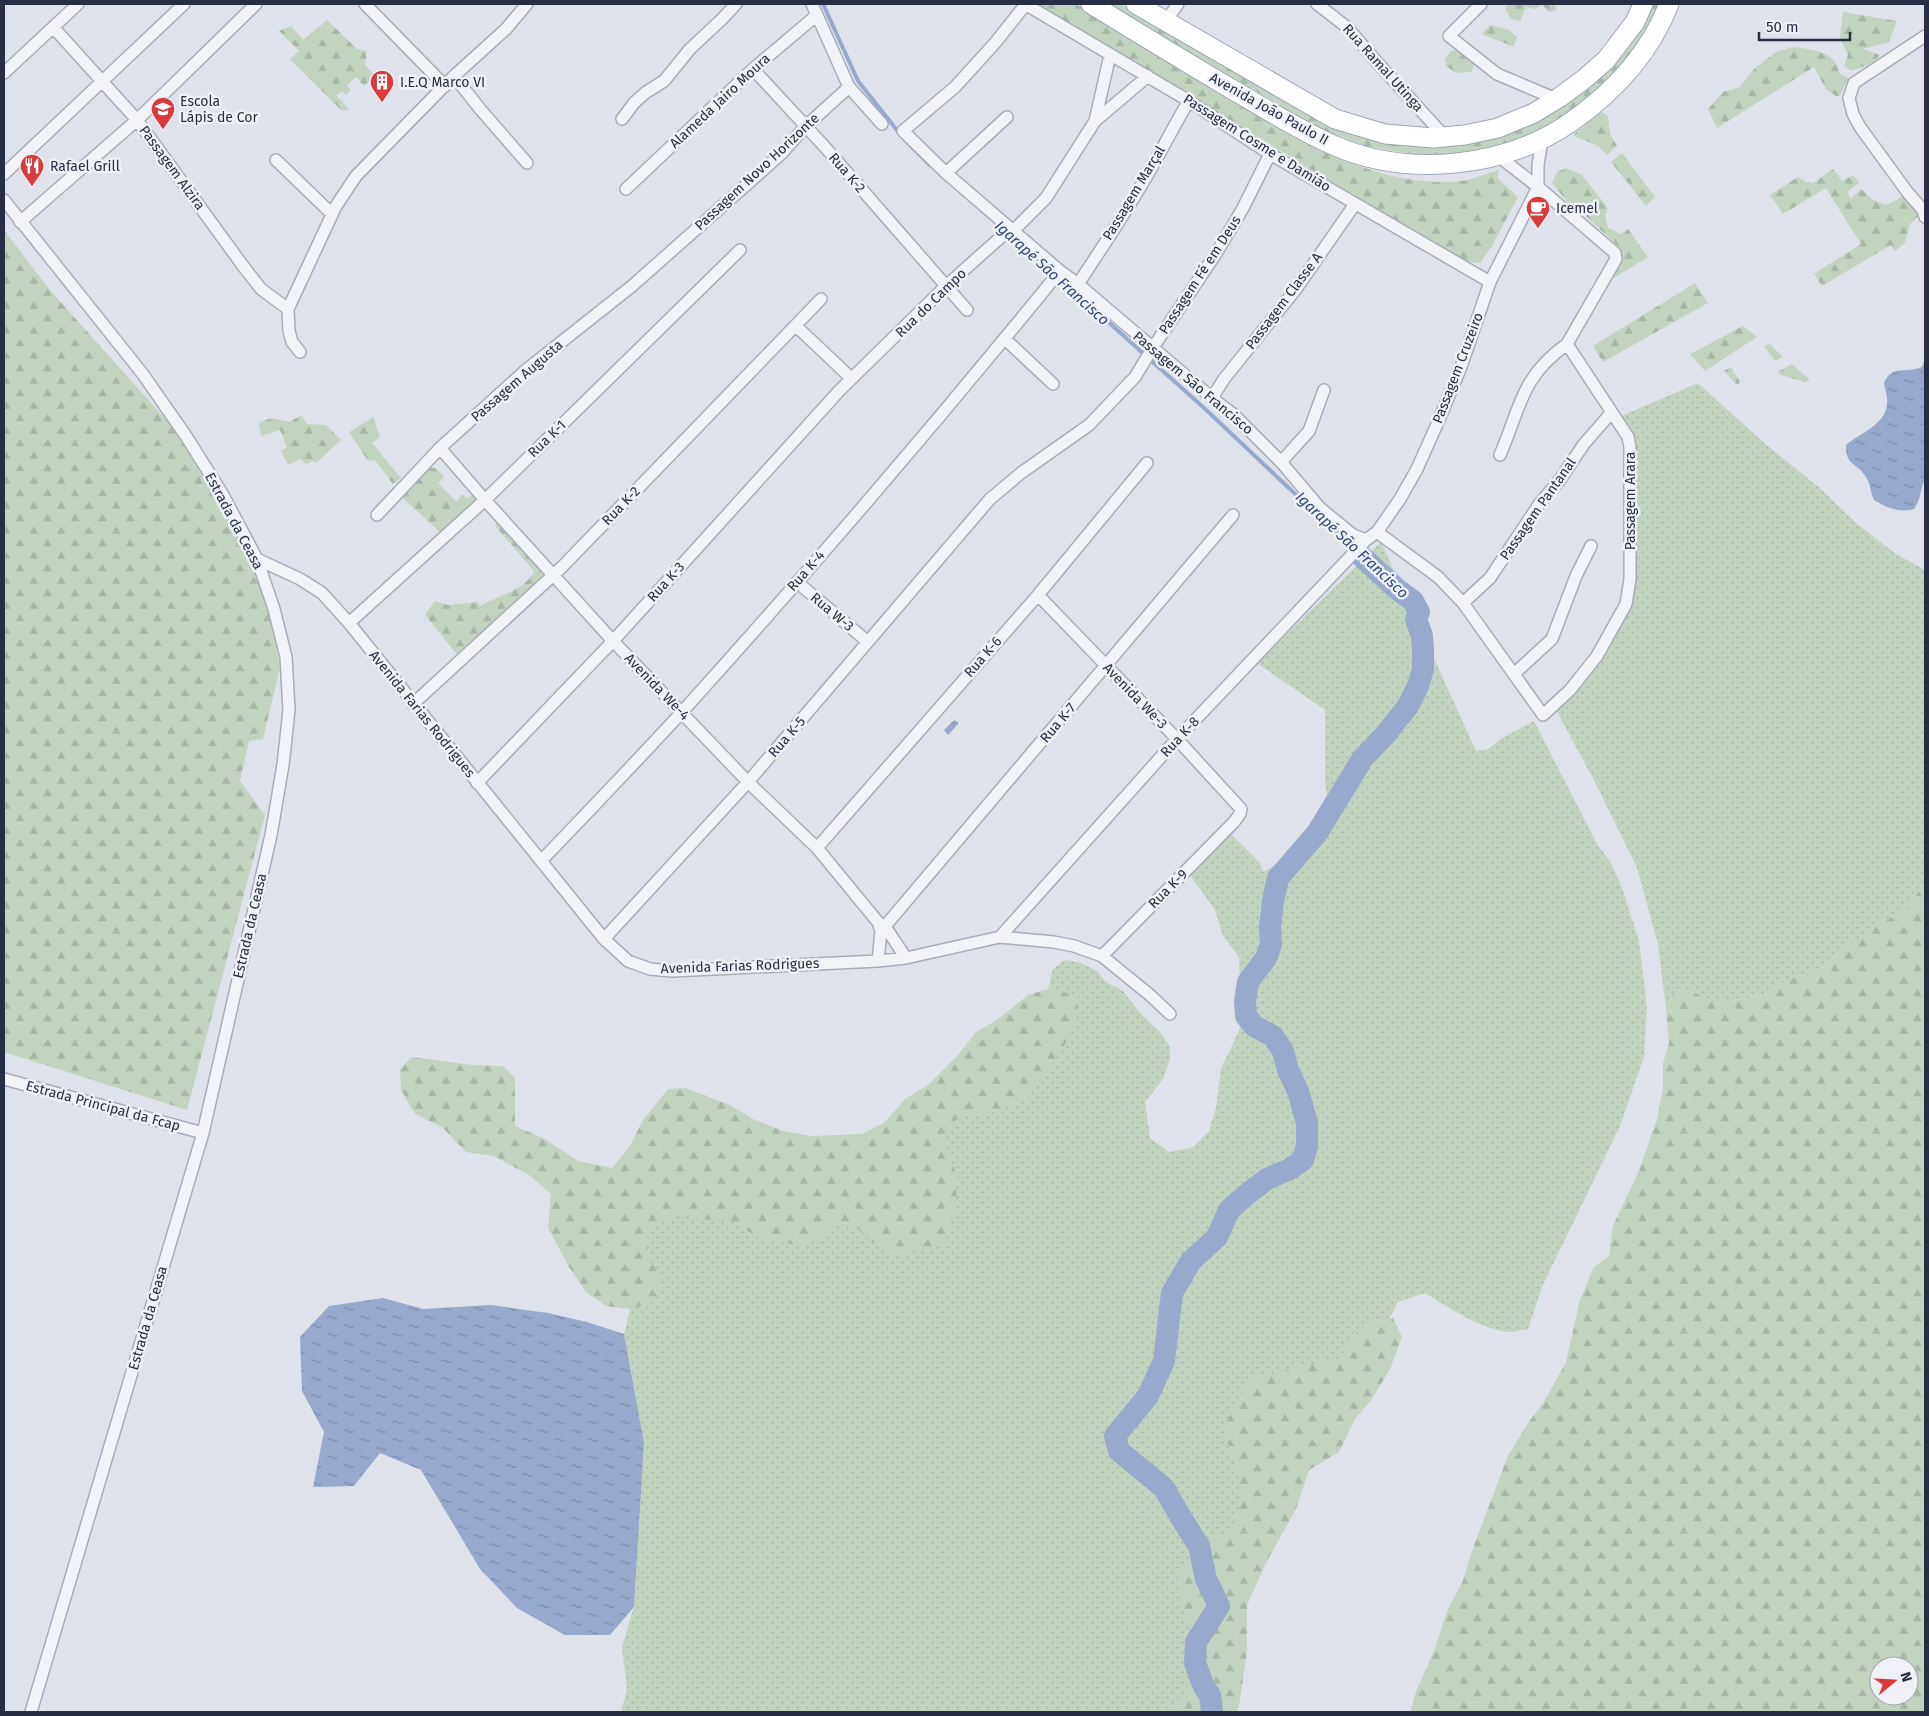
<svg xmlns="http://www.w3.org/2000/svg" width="1929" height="1716" font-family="'Fira Sans',sans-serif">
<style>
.grass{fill:url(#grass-dots)}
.forest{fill:url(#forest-firs);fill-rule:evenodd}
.water{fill:url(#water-ripples)}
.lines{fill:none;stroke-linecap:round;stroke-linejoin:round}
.stream{stroke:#97aacd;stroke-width:4}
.river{stroke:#97aacd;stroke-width:22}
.minor-casing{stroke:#a8acb8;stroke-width:14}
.primary-casing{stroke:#9da4b6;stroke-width:21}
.minor{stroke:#f2f3f7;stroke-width:11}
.primary{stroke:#fff;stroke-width:19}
.labels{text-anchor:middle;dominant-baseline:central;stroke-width:5;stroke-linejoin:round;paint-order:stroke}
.street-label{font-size:14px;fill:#272d42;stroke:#eff1f7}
.poi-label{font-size:14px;fill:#272d42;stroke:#eff1f7;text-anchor:start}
.water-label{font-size:15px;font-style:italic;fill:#2d4579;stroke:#eff1f7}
</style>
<defs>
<pattern id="grass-dots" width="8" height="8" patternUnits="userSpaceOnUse" patternTransform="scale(1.25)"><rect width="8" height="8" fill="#c2d4c0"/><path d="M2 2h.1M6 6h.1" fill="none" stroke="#a7b6a6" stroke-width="1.8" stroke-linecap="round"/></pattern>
<pattern id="forest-firs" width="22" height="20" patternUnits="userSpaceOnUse" patternTransform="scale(1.25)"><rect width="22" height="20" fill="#c2d4c0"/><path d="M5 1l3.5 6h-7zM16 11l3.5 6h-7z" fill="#a7b6a6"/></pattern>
<pattern id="water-ripples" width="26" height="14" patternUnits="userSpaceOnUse" patternTransform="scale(1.25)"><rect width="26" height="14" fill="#97aacd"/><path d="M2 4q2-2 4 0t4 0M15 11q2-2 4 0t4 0" fill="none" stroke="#7b8ba8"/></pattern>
</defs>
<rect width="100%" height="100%" fill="#dfe2ea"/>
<!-- grass -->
<path class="grass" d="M1698 383 1764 443 1821 489 1857 524 1896 554 1925 570V883L1905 910 1867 931 1824 967 1789 979 1764 995 1715 1004 1694 992 1675 990 1666 1009 1658 944 1637 868 1595 782 1555 708 1620 617 1629 598 1634 448 1619 417Z
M1381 542 1476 751 1488 749 1502 738 1534 721 1597 844 1611 863 1622 888 1639 941 1647 1008 1644 1057 1620 1126 1542 1287 1528 1329C1522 1330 1515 1332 1509 1332 1479 1329 1450 1308 1425 1293L1398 1302 1375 1345 1282 1471 1209 1712H621L627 1690 622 1647 634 1607 644 1443 624 1334 630 1309 611 1213 783 1189 1049 1015 1048 989 1053 969 1065 960 1081 963 1097 971 1106 982 1123 991 1140 1013 1161 1033 1170 1047V1059L1163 1079 1145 1102 1150 1138 1169 1152 1192 1148 1209 1131 1216 1108 1221 1068 1239 1031 1242 1014 1237 1001 1240 982 1239 957 1223 936 1215 910 1190 875 1229 832 1260 863 1263 872 1298 852 1314 839 1334 810 1327 801 1325 782V710L1257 663Z"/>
<!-- forest -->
<path class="forest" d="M1031 4H1076L1298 138C1347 165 1405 187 1462 181 1474 179 1487 173 1499 170L1497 178 1518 197 1492 246 1480 263 1464 262 1291 157Z
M1104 4H1120L1268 87 1366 134 1529 124 1649 4H1661L1645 39 1597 97 1530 137 1495 149 1460 155 1424 156 1366 146 1324 130Z
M1509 4H1554L1557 10 1549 12 1542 4 1535 9 1526 7 1520 21 1511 19 1505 8Z
M1843 12 1897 21 1889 42 1863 49 1880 55 1873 63 1852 71 1844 66 1848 55 1840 38Z
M327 20 357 49 367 51 365 65 375 76 364 86 356 77 347 85 350 90 346 95 342 91 336 95 349 110H341L290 59 299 51 279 31 291 26 303 40Z
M1490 25 1509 30 1517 37 1514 47 1482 34Z
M1792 47C1810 49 1837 51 1839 73L1848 78 1841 94 1837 97 1826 89 1814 67 1717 128 1708 109 1723 92 1740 87 1754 69 1776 52Z
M1460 49 1475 63 1471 72 1456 73 1446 66 1445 59 1451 51Z
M1601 112 1608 116 1610 134 1617 146 1607 155 1598 146 1574 136V134Z
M1622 153 1655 197 1646 206 1611 162Z
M1566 168 1582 175 1608 208 1605 216 1608 228 1621 234 1628 229 1648 257 1612 279 1620 248 1585 215 1575 211 1552 183 1557 172Z
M1833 169 1842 181 1853 175 1859 182 1848 192 1850 199 1861 189 1873 200 1886 205 1904 196 1919 215 1910 224 1905 243 1895 251 1891 245 1822 286 1814 274 1861 244 1826 188 1783 214 1770 195 1798 177 1806 182 1813 183Z
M4 230 49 289 170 424 241 535 250 556 268 607 280 668 263 739 249 741 240 781 265 815 187 1110 4 1052Z
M1695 283 1708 303 1603 362 1593 346Z
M1743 326 1757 337 1705 371 1690 354Z
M1770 344 1783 357 1775 361 1764 346Z
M1792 364 1810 380 1805 382 1781 375 1778 372Z
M1731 367 1740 382 1737 385 1724 371Z
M301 415 307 424 326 425 341 440 316 463 312 461 306 464 300 459 288 465 281 450 287 448 280 430 261 436 259 423 271 418 290 422Z
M373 417 380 437 372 443 401 478 393 484 375 460 368 461 349 432Z
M422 468H436L444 477 438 483 456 501 462 495 468 498 474 493 480 501 442 534 401 496Z
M498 520 545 573 459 657 425 615 435 601 448 605 478 602 480 606C497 596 526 590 534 571L495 526Z
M1925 883V1712H1411L1415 1694 1434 1651 1448 1609 1462 1583 1474 1545 1508 1456 1528 1423 1544 1402 1566 1362 1580 1300 1594 1267 1609 1256 1613 1226 1639 1171 1657 1119 1663 1089V1063L1669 1043 1666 1009 1675 990 1694 992 1715 1004 1764 995 1789 979 1824 967 1867 931 1905 910ZM1879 1666H1909V1696H1879Z
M1048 989 1078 995 1077 1017 1061 1053 1042 1076 1027 1099 988 1114 972 1113 955 1120 944 1138 958 1180 954 1214 943 1244 924 1251 895 1257 881 1249 853 1224 834 1225 806 1247 757 1237 734 1222 701 1219 682 1215 664 1220 648 1235 645 1252 658 1271 664 1287 655 1301 630 1309 606 1306 586 1292 569 1267 548 1228 551 1194 529 1175 494 1156 466 1152 442 1127 415 1114 401 1090 400 1070 411 1057 472 1065 503 1066 515 1078V1126L545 1139 578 1161 612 1168 630 1146 643 1120 668 1089 685 1088 730 1105 753 1119 783 1131 812 1136 862 1134 885 1122 905 1099 928 1085 959 1054 976 1032 997 1020 1028 995Z
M1393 1318 1402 1337 1390 1369 1372 1399 1355 1419 1339 1452 1309 1470 1296 1509 1266 1563 1247 1605V1651L1239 1706 1236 1712H1163L1178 1700 1209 1658 1196 1642 1198 1637 1185 1616 1178 1592V1575L1199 1546 1230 1531 1241 1503 1239 1477 1226 1438 1227 1421 1251 1378 1273 1375 1302 1365 1337 1361 1357 1332 1373 1320Z"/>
<!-- water -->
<path class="water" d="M1925 359V479C1920 489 1921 500 1914 509 1899 513 1887 508 1874 500 1870 492 1871 484 1866 477 1858 463 1845 466 1846 445 1860 433 1886 425 1887 403 1888 397 1885 390 1884 383 1892 364 1905 374 1922 367Z
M954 720 959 723 948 735 944 730Z
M383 1298 423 1309 491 1305 548 1313 587 1322 624 1334 644 1443 634 1607 610 1635H565L517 1608 480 1569 421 1470 380 1453 354 1486 313 1487 324 1432 302 1391 300 1337 329 1306Z"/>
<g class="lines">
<!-- stream -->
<path class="stream" d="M823 4 858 81 900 134
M908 143 930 165
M1057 276 1203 407 1360 555"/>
<!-- river -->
<path class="river" d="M1212 1712 1210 1695 1204 1687 1195 1663 1196 1642 1219 1606 1206 1579 1199 1546 1183 1521 1164 1488 1119 1451 1115 1436 1148 1396 1164 1361 1172 1293 1191 1261 1217 1237 1229 1210 1246 1195 1267 1179 1290 1169 1303 1160 1307 1146V1123L1298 1091 1288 1070 1283 1051 1273 1036 1254 1026 1246 1016 1245 1001 1248 982 1266 958 1271 944 1270 927 1273 901 1278 878 1317 833 1363 758 1385 735 1408 706 1418 686 1423 669V650L1422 636 1416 619 1419 612 1413 601 1397 589 1360 555"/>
<defs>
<path id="minor" d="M365 4 445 86
M812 4 849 87 882 124
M1025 4 1189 101 1270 154 1490 282
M1026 4 995 43 955 87 903 131 946 173 1060 271 1078 284 1212 398 1233 414 1281 462 1320 508 1353 535 1366 540
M1317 4 1348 28 1375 60 1445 137
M1481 4 1449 36 1497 74 1556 99
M1165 22 1178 4
M53 27 137 120 243 266 261 289 288 309
M1925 36 1854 83 1849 98 1853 114 1860 127 1908 193 1923 210 1925 217
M753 69 824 146 967 310
M4 73 78 4
M454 76 480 109 527 163
M622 119 634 103 645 93 664 81 690 49 722 19 736 4
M1095 121 1110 55
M276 160 332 214
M946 173 1007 117
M4 174 184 4
M626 189 753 69 817 15
M4 200 142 373 186 436 223 495 257 559 274 609 286 657 289 710 283 765 271 835 203 1133 31 1712
M20 222 137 120 256 4
M1014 230 1046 198 1095 121 1148 76
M1078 284C1102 248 1126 212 1148 174 1162 150 1174 125 1189 101
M796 326 851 378
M1005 339 1053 384
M300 352 292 342 289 331 288 309 336 206 356 176 454 76 506 29 527 4
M1212 398 1224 379 1296 289 1355 204
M440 448 485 500 613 641 748 782 817 848 877 921 886 928 906 958
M1500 455C1521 406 1521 377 1567 344
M1281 462 1309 431 1324 390
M377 515 440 448 526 370 632 286 781 154 805 127 849 87
M1377 532 1438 577 1463 603 1543 715 1570 690 1597 656 1626 604 1630 579V447L1628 437 1567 344 1616 259 1615 253 1538 187 1497 155
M257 559 300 579 322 593 349 623 604 939 628 961 650 969 672 971 878 961 906 958 1000 937 1054 942 1074 946 1102 956 1151 996 1170 1014
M797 582 868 642
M1038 595 1177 739 1241 809 1240 814 1234 822 1102 956
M1463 603 1490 578 1540 503 1559 481 1584 444 1611 413
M349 623 485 500 740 250
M1515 673 1552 639 1576 576 1591 546
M413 704 562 567 821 299
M477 783 613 641 839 391 946 286 1011 228
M817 848 1038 595 1147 463
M541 861C588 812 636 762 682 712 812 568 938 421 1060 271
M881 931 1233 515
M1000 937 1177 739 1366 540 1377 532 1400 499 1417 469 1438 422 1461 367 1490 282 1538 187V165L1542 140
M604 939 748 782 990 499 1021 473 1089 425 1135 377 1152 349 1217 252 1243 208 1270 154
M878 961 881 931 879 925
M4 1079 203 1133"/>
<path id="primary" d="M1091 4C1135 31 1179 58 1223 84 1259 105 1295 128 1333 145 1407 178 1505 168 1571 122 1614 92 1650 53 1669 4
M1136 4 1335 119 1385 134 1433 138 1465 135 1498 128 1534 113 1560 97 1583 80 1606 60 1635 22 1643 4"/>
</defs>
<!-- minor casing -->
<use href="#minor" class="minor-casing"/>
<!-- primary casing -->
<use href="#primary" class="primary-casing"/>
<!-- minor -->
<use href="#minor" class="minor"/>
<!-- primary -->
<use href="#primary" class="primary"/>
</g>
<!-- icons -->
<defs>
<symbol id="building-pin" viewBox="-11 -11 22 30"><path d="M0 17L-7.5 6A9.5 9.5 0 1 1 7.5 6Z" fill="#d93a3c" stroke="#eff1f7"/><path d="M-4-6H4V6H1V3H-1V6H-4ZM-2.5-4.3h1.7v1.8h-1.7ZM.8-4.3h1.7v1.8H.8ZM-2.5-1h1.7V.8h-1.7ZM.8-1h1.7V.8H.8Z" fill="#fff"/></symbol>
<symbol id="school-pin" viewBox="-11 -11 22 30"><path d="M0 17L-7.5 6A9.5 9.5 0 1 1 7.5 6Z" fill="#d93a3c" stroke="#eff1f7"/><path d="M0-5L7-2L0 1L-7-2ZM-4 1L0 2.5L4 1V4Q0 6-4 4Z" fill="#fff"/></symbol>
<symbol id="restaurant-pin" viewBox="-11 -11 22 30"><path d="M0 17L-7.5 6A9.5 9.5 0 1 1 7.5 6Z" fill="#d93a3c" stroke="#eff1f7"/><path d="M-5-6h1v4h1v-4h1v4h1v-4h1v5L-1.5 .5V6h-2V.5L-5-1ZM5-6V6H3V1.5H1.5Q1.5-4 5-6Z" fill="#fff"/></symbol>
<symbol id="cafe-pin" viewBox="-11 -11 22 30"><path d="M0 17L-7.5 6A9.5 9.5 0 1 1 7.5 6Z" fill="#d93a3c" stroke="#eff1f7"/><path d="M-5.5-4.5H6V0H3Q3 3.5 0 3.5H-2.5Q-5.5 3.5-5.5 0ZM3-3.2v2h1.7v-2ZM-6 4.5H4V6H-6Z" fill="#fff"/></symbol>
</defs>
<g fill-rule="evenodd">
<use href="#building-pin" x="368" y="68" width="28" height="38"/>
<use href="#school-pin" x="149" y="95" width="28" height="38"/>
<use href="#restaurant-pin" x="18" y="152" width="28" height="38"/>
<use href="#cafe-pin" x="1524" y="194" width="28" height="38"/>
</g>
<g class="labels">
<!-- street labels -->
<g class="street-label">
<text transform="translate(1383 68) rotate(48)">Rua Ramal Utinga</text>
<text transform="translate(720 101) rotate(-43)">Alameda Jairo Moura</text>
<text transform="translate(1269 109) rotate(29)">Avenida João Paulo II</text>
<text transform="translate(1257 143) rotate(32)">Passagem Cosme e Damião</text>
<text transform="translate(172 168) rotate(54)">Passagem Alzira</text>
<text transform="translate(757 172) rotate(-43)">Passagem Novo Horizonte</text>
<text transform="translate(847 173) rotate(49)">Rua K-2</text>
<text transform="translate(1134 193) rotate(-59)">Passagem Marçal</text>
<text transform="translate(1200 275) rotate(-57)">Passagem Fé em Deus</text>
<text transform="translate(1284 301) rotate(-53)">Passagem Classe A</text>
<text transform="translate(931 303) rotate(-44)">Rua do Campo</text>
<text transform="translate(1458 368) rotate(-69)">Passagem Cruzeiro</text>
<text transform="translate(517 381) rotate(-41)">Passagem Augusta</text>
<text transform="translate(1193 383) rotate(40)">Passagem São Francisco</text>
<text transform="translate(547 439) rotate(-44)">Rua K-1</text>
<text transform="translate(1630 501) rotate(-90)">Passagem Arara</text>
<text transform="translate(621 506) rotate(-46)">Rua K-2</text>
<text transform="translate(1538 509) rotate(-55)">Passagem Pantanal</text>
<text transform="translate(234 521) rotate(62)">Estrada da Ceasa</text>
<text transform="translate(806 571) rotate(-49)">Rua K-4</text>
<text transform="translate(666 582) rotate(-48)">Rua K-3</text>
<text transform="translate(832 612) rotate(40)">Rua W-3</text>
<text transform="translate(983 657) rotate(-49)">Rua K-6</text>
<text transform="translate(657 687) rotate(46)">Avenida We-4</text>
<text transform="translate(1135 696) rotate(46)">Avenida We-3</text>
<text transform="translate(422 714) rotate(51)">Avenida Farias Rodrigues</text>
<text transform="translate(1058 723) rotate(-50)">Rua K-7</text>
<text transform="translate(787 737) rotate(-49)">Rua K-5</text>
<text transform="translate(1180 737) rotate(-47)">Rua K-8</text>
<text transform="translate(1168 889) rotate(-45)">Rua K-9</text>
<text transform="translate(250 926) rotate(-77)">Estrada da Ceasa</text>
<text transform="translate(740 966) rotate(-2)">Avenida Farias Rodrigues</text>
<text transform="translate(103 1106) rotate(15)">Estrada Principal da Fcap</text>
<text transform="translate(148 1318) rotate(-74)">Estrada da Ceasa</text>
</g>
<!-- poi labels -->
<g class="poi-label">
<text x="400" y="82">I.E.Q Marco VI</text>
<text x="180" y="101">Escola<tspan x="180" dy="16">Lápis de Cor</tspan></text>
<text x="50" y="166">Rafael Grill</text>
<text x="1556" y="208">Icemel</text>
</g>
<!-- water labels -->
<g class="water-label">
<text transform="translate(1052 273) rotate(42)">Igarapé São Francisco</text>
<text transform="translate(1352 545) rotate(43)">Igarapé São Francisco</text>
</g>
</g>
<!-- border -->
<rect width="1929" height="1716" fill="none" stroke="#272d42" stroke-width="10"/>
<!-- north arrow -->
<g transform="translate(1894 1681) rotate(72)"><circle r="24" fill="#eff1f7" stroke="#9fa3af"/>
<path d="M0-4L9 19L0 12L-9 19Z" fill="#d93a3c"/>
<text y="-8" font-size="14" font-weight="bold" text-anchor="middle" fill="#272d42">N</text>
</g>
<!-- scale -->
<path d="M1759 32v8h91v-8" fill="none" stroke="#272d42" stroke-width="2.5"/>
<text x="1766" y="32" font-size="15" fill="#272d42" stroke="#eff1f7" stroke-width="4" paint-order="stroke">50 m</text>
</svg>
